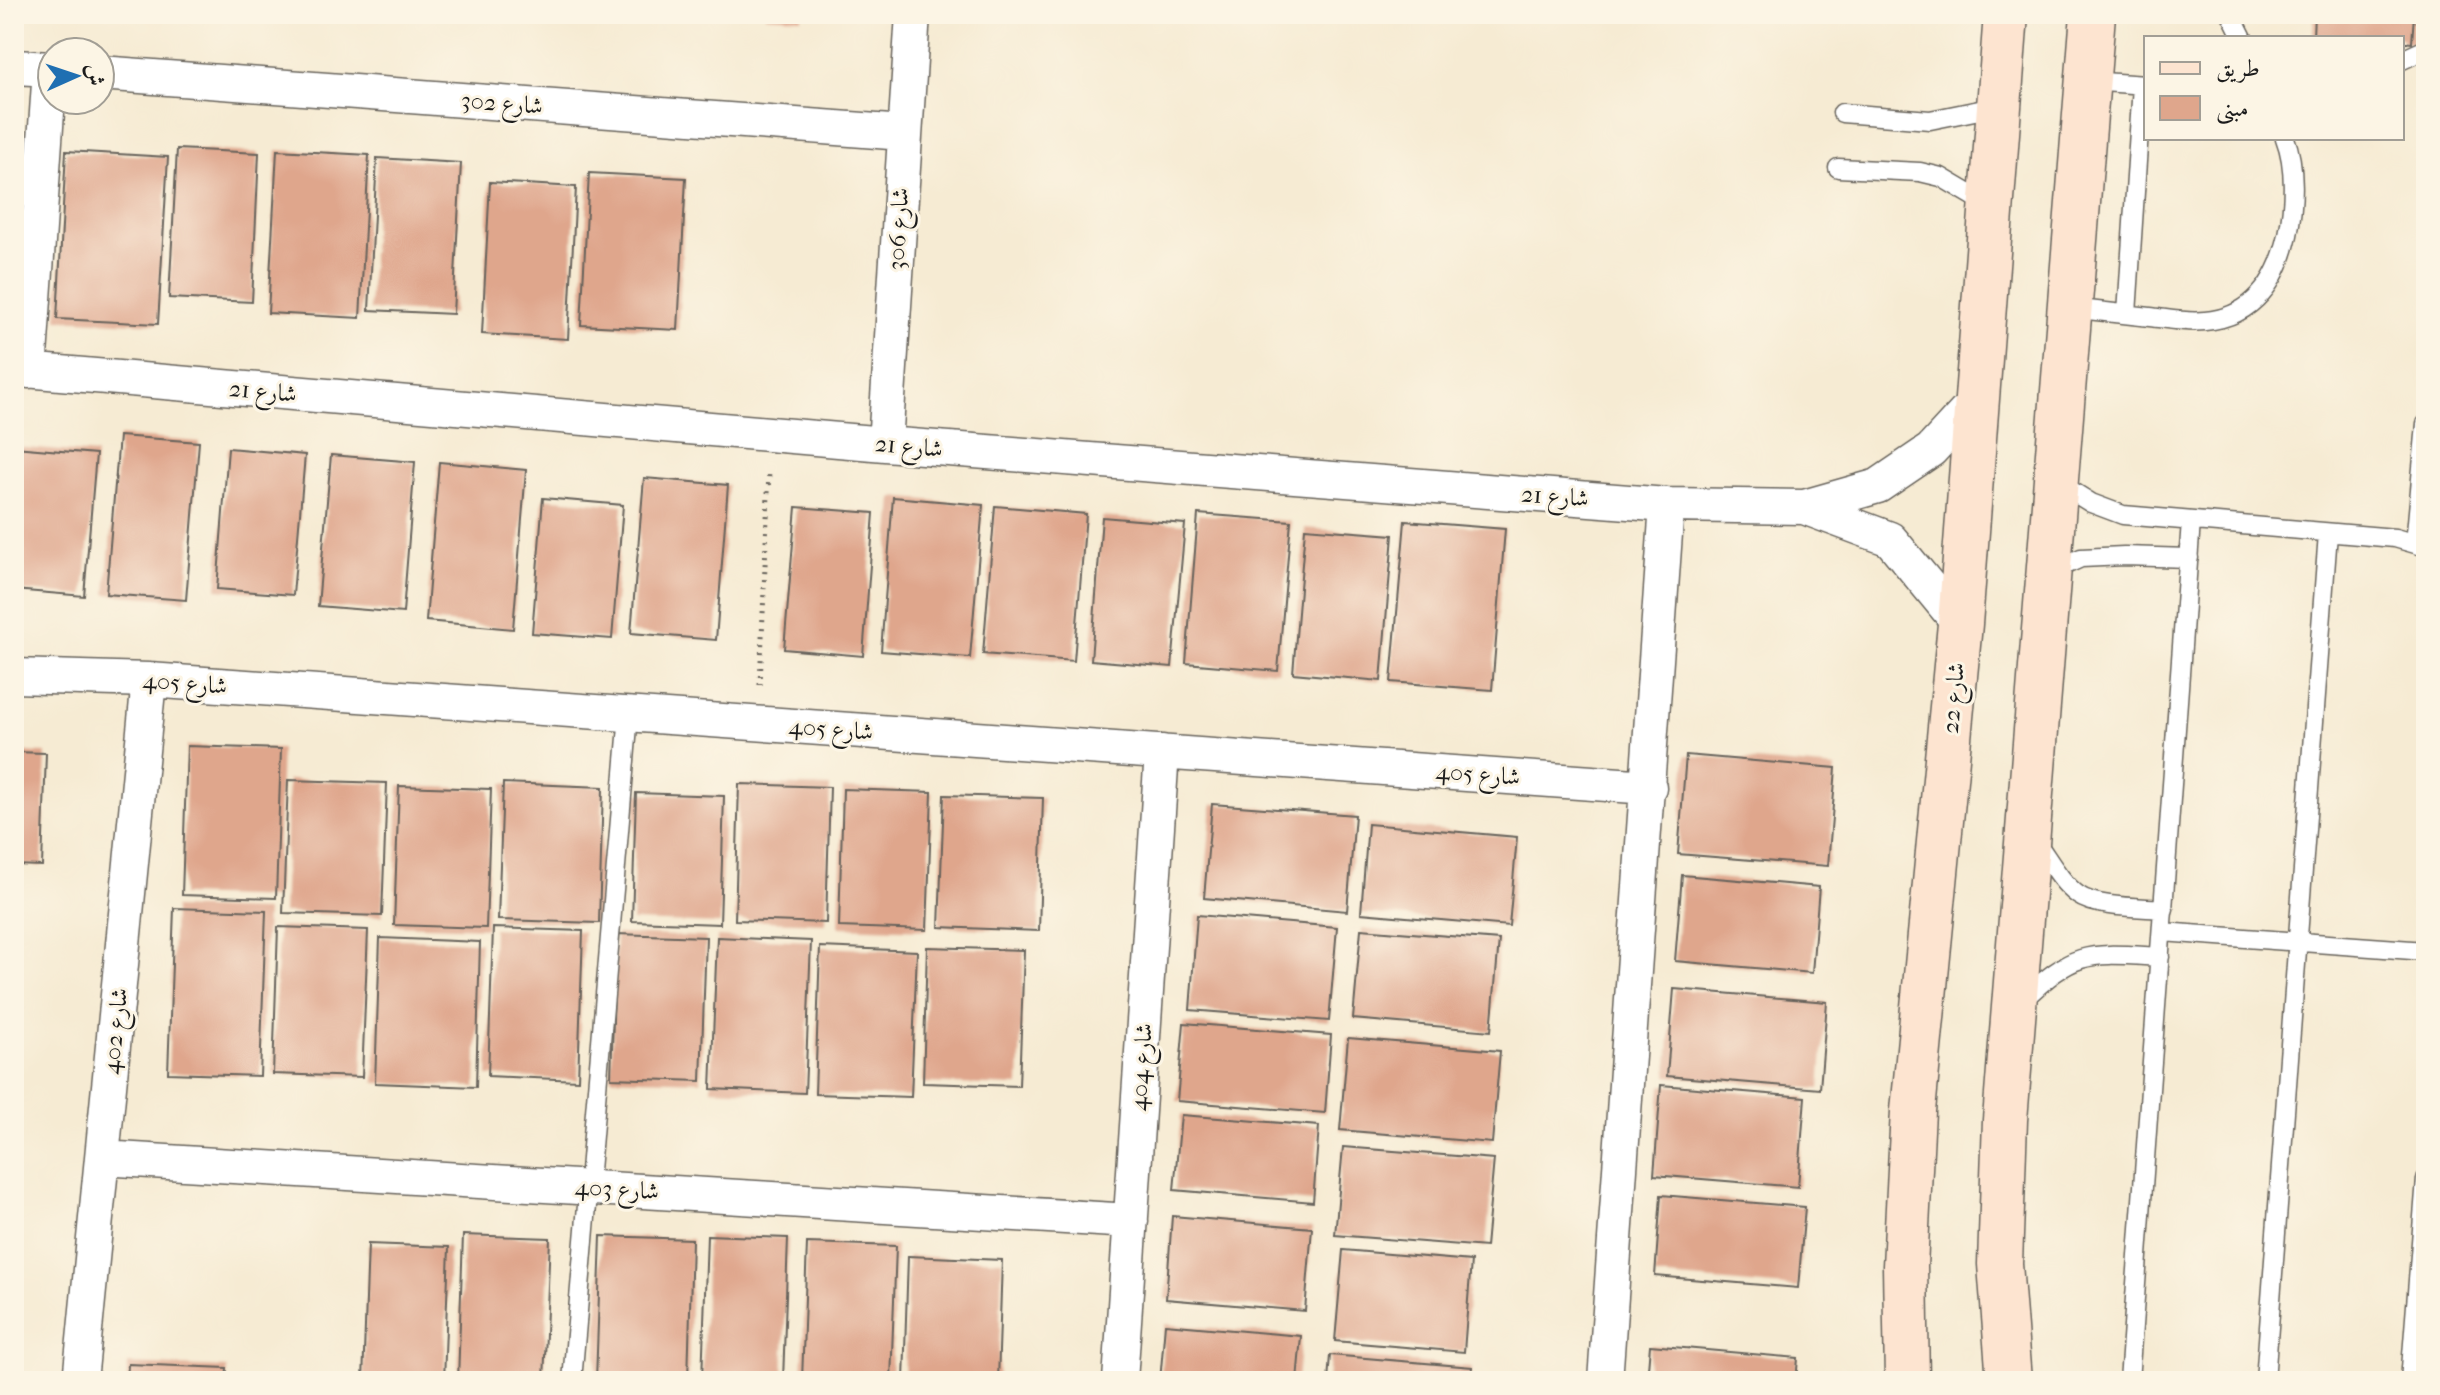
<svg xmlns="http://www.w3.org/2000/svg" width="2440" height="1395" font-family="'IM FELL French Canon',Amiri,serif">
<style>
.building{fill:#dfa68c}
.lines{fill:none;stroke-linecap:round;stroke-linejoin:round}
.lane-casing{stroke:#68645c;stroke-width:21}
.street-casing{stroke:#68645c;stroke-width:37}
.secondary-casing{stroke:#68645c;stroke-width:47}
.path{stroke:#68645c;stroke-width:5;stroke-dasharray:2 6;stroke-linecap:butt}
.lane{stroke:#fff;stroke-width:18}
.street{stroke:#fff;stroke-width:34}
.secondary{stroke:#fde4d0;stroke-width:44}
.labels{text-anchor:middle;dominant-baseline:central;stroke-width:6;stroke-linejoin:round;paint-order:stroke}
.street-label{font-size:24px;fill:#1c1c1c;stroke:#fcf5e5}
</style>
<rect width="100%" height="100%" fill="#fcf5e5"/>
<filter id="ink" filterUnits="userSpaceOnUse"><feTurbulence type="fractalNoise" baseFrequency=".0125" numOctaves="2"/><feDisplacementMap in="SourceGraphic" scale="16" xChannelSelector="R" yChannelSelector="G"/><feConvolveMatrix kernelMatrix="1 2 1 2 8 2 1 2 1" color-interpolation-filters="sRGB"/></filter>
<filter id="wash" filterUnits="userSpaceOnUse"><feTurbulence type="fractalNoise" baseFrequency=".006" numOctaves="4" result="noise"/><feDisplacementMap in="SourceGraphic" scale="32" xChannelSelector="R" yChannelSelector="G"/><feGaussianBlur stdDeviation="1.8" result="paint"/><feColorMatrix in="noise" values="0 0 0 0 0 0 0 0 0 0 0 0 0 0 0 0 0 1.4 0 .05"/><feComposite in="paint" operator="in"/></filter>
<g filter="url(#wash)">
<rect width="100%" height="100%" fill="#f6ebd3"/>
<g id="blocks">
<!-- building -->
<path class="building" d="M503 14H596L595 22 503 18Z
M765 14H802V18L765 16Z
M2314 14H2414L2412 43 2402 42V38L2313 37Z
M177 149 259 153 252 302 169 298Z
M277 150 369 155 360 318 268 313Z
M66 151 168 157 158 324 57 319Z
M377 158 461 163 453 314 369 310Z
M589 173 686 178 678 330 581 325Z
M490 182 576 187 568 339 482 334Z
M119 436 199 442 186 600 106 594Z
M14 447 96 454 84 596 14 590Z
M228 448 305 455 293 595 217 589Z
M331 455 415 462 403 613 318 606Z
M439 462 526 470 513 629 426 621Z
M644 478 728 485 716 640 631 633Z
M893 497 983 505 970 658 881 651Z
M543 498 623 505 612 639 532 633Z
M995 506 1086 514 1074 661 983 654Z
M796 507 874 513 863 656 784 649Z
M1198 514 1291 521 1278 671 1186 663Z
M1102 517 1185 524 1172 667 1091 660Z
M1405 521 1505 529 1492 690 1391 682Z
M1305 528 1393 535 1381 681 1293 673Z
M187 746 281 749 276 898 182 895Z
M14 752 46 753 42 866 14 865Z
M1686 755 1836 768 1828 866 1678 854Z
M288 780 387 783 382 916 283 913Z
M503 783 603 787 599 923 498 920Z
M739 784 830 787 826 923 735 920Z
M399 786 491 789 486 928 394 925Z
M843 789 932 792 927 930 839 927Z
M636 793 724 796 720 924 632 921Z
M944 795 1043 798 1039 931 939 927Z
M1212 804 1355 815 1347 911 1204 898Z
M1368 824 1517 837 1509 926 1361 913Z
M1682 875 1819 887 1812 973 1675 961Z
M174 908 266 911 260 1076 168 1073Z
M1197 915 1337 927 1329 1021 1190 1010Z
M278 927 368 930 362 1077 273 1074Z
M493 928 583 931 578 1080 488 1076Z
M1361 929 1499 940 1491 1031 1353 1019Z
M616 934 706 937 701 1081 611 1078Z
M717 937 811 941 805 1093 711 1089Z
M380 938 480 942 476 1087 375 1083Z
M820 947 917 951 911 1097 815 1094Z
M927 947 1024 950 1019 1086 923 1083Z
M1674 989 1827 1002 1820 1089 1667 1076Z
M1184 1023 1331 1035 1325 1113 1177 1101Z
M1348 1038 1500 1051 1492 1143 1340 1130Z
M1661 1085 1805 1097 1798 1187 1654 1175Z
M1181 1115 1319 1126 1313 1202 1174 1190Z
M1343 1147 1494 1159 1486 1247 1335 1235Z
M1661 1195 1805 1207 1798 1288 1655 1276Z
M1172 1216 1312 1228 1305 1311 1166 1299Z
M463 1235 550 1238 544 1381H458Z
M707 1235 788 1238 783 1381H702Z
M601 1236 692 1239 688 1381H596Z
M807 1243 896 1246 891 1381H802Z
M368 1244 449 1247 444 1381H363Z
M1343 1250 1471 1261 1464 1352 1335 1341Z
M908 1256 1002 1260 998 1381H904Z
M1165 1324 1301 1336 1297 1381H1160Z
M1650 1345 1798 1358 1796 1381H1647Z
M1330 1355 1472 1367 1471 1381H1328Z
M128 1364 227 1368 226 1381H127Z"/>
</g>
</g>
<g filter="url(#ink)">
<use href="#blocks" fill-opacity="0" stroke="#68645c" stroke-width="2"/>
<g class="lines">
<defs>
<path id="lane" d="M2231 14 2243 38
M2402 60 2426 49
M2088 81 2146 85
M1842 113 1930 120 1999 106
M1838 168 1920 172 1941 177 1990 206
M2070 308C2097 311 2123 314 2150 317 2168 319 2187 323 2205 321 2255 317 2278 279 2288 235 2294 205 2296 166 2285 138
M2127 314 2142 85
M2059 483 2091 503 2123 515 2395 538 2426 547
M2415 544 2426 424
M2050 572 2081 558 2124 556 2189 558
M2035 841C2048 858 2060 882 2078 895 2096 908 2141 907 2164 909
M2162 932 2426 951
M2022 1001C2076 949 2088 953 2160 957
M572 1381 629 714
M2129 1381 2191 521
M2265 1381 2328 533
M2410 1381 2426 1179"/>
<path id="street" d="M14 67 52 69
M100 73 904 133
M14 369 885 444 1667 505 1804 507 1878 486 1931 450 1978 399
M29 371 50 69
M885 444 913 14
M1804 507 1890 539 1960 624
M14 676 149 680 1649 787
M102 1158 1131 1221
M80 1381 149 680
M1120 1381 1162 752
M1605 1381 1667 505"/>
<path id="secondary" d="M1907 1381 1905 1266 1913 1111 1960 624 2006 14
M2009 1381 2000 1264 2005 1120 2093 14"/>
</defs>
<!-- lane casing -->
<use href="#lane" class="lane-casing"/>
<!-- street casing -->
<use href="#street" class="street-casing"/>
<!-- secondary casing -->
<use href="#secondary" class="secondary-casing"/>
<!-- path -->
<path class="path" d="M760 685 769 471"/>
<!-- lane -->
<use href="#lane" class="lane"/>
<!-- street -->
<use href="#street" class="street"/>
<!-- secondary -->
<use href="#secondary" class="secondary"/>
</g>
</g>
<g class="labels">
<!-- street labels -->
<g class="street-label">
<text transform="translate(502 103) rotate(4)">شارع 302</text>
<text transform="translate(898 229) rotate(-87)">شارع 306</text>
<text transform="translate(263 391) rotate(5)">شارع 21</text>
<text transform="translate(909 446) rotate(5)">شارع 21</text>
<text transform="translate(1555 496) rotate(4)">شارع 21</text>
<text transform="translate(185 683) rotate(4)">شارع 405</text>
<text transform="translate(1953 698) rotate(-85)">شارع 22</text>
<text transform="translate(831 729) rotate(4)">شارع 405</text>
<text transform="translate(1478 774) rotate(4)">شارع 405</text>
<text transform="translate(115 1031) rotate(-84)">شارع 402</text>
<text transform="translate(1141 1067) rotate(-86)">شارع 404</text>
<text transform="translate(617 1189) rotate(3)">شارع 403</text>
</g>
</g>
<!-- margin -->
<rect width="2440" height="1395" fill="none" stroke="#fcf5e5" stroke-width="48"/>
<!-- legend -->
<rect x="2144" y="36" width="260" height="104" fill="#fcf5e5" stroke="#a29e95" stroke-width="2"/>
<rect x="2160" y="62" width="40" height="12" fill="#fde4d0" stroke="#a29e95" stroke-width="2"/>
<text x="2216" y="76" font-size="24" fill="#1c1c1c">طريق</text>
<rect x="2160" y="96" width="40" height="24" fill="#dfa68c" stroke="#a29e95" stroke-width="2"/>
<text x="2216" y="116" font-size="24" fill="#1c1c1c">مبنى</text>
<!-- north arrow -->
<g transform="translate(76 76) rotate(87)"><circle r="38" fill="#fcf5e5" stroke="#a29e95" stroke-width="2"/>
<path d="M0-6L14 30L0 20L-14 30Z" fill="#1f6fb2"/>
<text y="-12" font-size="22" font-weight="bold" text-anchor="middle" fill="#1c1c1c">ش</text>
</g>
</svg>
